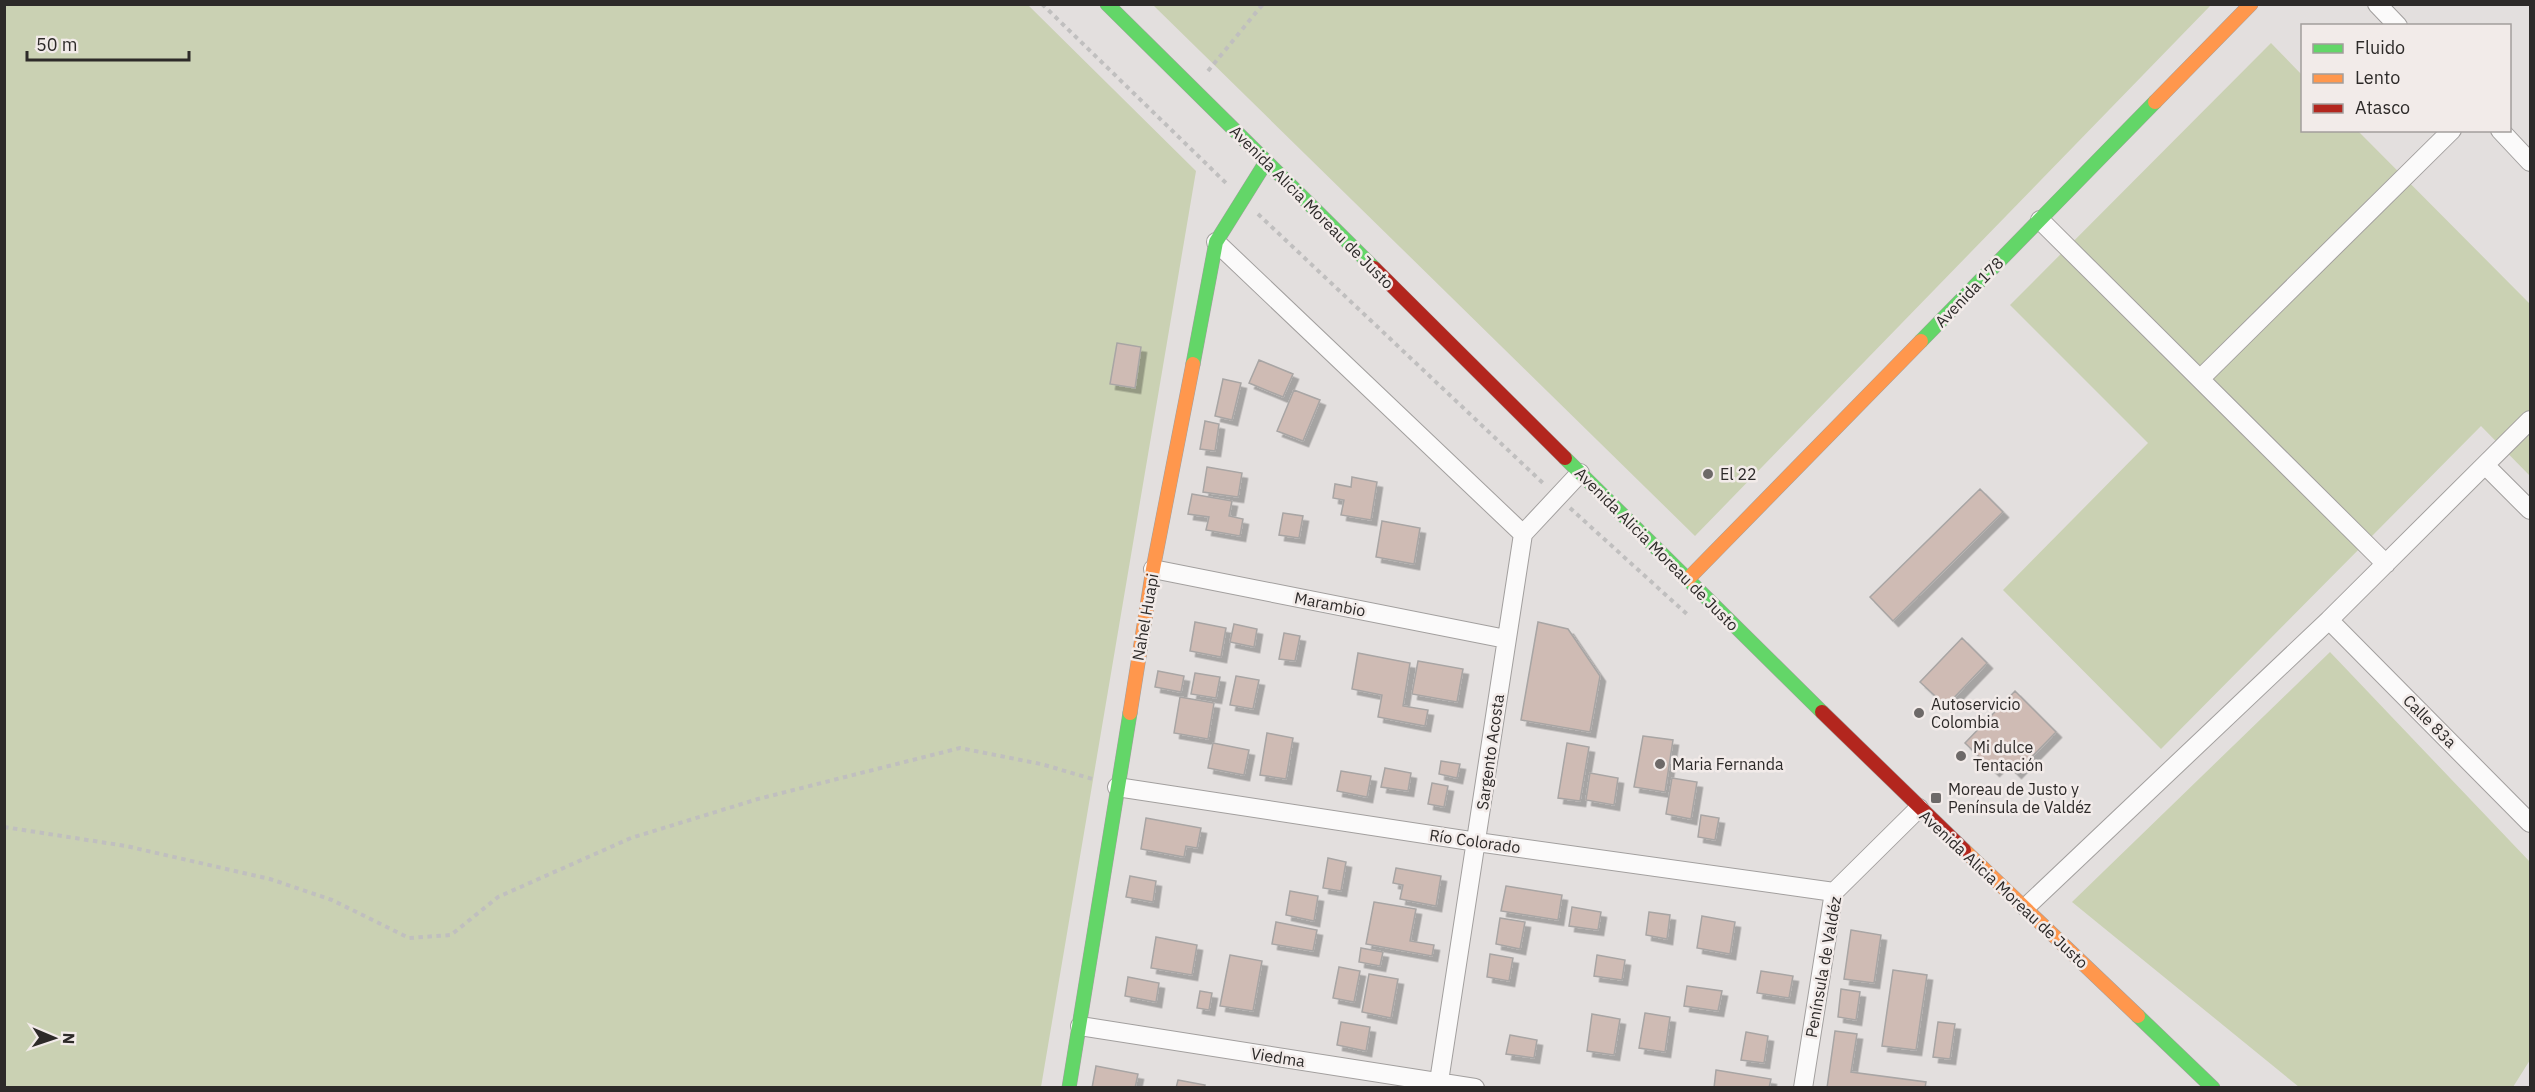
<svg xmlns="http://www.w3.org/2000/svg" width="2535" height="1092" font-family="'IBM Plex Sans',sans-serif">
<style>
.green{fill:#cad1b3}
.building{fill:#cfbbb4;stroke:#a8a5a4;stroke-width:1.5;filter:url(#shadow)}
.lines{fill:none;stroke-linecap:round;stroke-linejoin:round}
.street-casing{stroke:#a29f9e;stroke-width:20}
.fast-casing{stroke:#a29f9e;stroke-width:15}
.slow-casing{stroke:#a29f9e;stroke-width:15}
.jam-casing{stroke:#a29f9e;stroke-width:15}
.path{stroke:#c0bfbf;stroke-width:4;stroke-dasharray:4.5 4.5;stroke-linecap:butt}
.street{stroke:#fbfafa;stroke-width:18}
.fast{stroke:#63d668;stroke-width:14}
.slow{stroke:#ff974d;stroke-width:14}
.jam{stroke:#b3261e;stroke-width:14}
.poi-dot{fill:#6d6968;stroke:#f2ebe9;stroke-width:2}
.labels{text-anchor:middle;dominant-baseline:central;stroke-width:5;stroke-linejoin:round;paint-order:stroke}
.street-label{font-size:16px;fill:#2d2a29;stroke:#f2ebe9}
.poi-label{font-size:16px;fill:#2d2a29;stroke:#f2ebe9;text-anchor:start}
</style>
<defs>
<filter id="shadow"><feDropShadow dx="5.5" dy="5.5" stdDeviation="0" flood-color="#0004"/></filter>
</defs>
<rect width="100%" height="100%" fill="#e3dfde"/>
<!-- green -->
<path class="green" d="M5 5H1028L1196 171 1041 1087 5 1088Z
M1153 5H2211L1695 536Z
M2271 43 2302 75V130L2358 131 2530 304V476L2481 426 2161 749 2003 590 2148 443 2010 305Z
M2330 652 2530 862V1060L2513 1087H2299L2072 902Z"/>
<!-- building -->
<path class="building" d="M1117 343 1141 347 1135 388 1110 384Z
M1259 360 1293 374 1283 397 1249 383Z
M1223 379 1241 383 1232 420 1215 416Z
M1294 390 1320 400 1303 441 1277 431Z
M1205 421 1219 424 1215 451 1200 449Z
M1207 467 1242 473 1238 497 1203 492Z
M1352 477 1377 482 1371 520 1341 515 1344 500 1333 498 1335 484 1351 487Z
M1980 489 2003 512 1893 621 1870 597Z
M1192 494 1232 501 1229 516 1243 519 1240 536 1206 530 1209 517 1188 514Z
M1283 513 1303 516 1299 538 1279 535Z
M1382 521 1420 528 1414 564 1376 557Z
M1195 622 1226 628 1221 657 1190 651Z
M1538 622 1568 629 1600 676 1590 732 1521 720Z
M1234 624 1257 629 1254 647 1230 642Z
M1284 633 1300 636 1295 661 1279 659Z
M1962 638 1987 663 1946 706 1920 682Z
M1358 653 1410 663 1403 706 1428 710 1425 726 1378 717 1382 695 1352 689Z
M1418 661 1463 669 1457 702 1412 694Z
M1158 671 1184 676 1181 692 1155 687Z
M1195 673 1220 677 1216 698 1191 694Z
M1236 676 1259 680 1253 709 1230 705Z
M2015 691 2056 732 2016 773 2004 761 1994 771 1965 743Z
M1180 697 1214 703 1208 739 1174 733Z
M1267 733 1293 738 1286 779 1260 775Z
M1643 736 1673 740 1665 792 1634 787Z
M1213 743 1249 750 1244 775 1208 768Z
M1567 743 1589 747 1580 801 1558 798Z
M1441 761 1460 764 1457 778 1439 774Z
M1385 768 1411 773 1408 791 1381 787Z
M1341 771 1371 776 1367 797 1337 791Z
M1590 773 1618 778 1614 805 1586 800Z
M1672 778 1697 782 1691 819 1666 814Z
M1432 783 1448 786 1444 807 1428 804Z
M1701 815 1719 818 1715 840 1698 837Z
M1146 818 1201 828 1197 848 1186 846 1184 857 1141 849Z
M1328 858 1346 862 1341 891 1323 888Z
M1396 868 1441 876 1436 906 1400 899 1403 885 1393 883Z
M1130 876 1156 881 1153 902 1126 897Z
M1506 886 1562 895 1558 920 1501 911Z
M1290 891 1318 896 1314 921 1286 915Z
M1374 902 1416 909 1410 941 1434 945 1432 956 1366 944Z
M1572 907 1601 912 1598 930 1569 926Z
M1649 912 1670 915 1667 939 1646 935Z
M1702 916 1735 922 1730 954 1697 948Z
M1500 918 1525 922 1520 949 1496 944Z
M1276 922 1317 930 1313 951 1272 944Z
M1851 930 1881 935 1874 983 1844 979Z
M1156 937 1197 945 1192 975 1151 968Z
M1361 948 1383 952 1380 966 1359 962Z
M1490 954 1513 958 1509 981 1487 977Z
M1230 955 1262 961 1253 1011 1220 1006Z
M1597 955 1625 960 1622 980 1594 976Z
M1339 967 1360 971 1354 1002 1333 998Z
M1893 970 1927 975 1916 1050 1882 1046Z
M1761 971 1793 976 1789 998 1757 993Z
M1369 974 1398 979 1391 1018 1362 1012Z
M1128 977 1159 983 1156 1002 1125 996Z
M1687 986 1722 991 1718 1011 1684 1006Z
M1841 989 1860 992 1856 1020 1838 1017Z
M1200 991 1212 993 1209 1010 1197 1008Z
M1645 1013 1670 1017 1665 1052 1639 1048Z
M1592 1014 1620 1019 1614 1055 1587 1051Z
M1341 1022 1370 1027 1366 1051 1337 1045Z
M1938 1022 1955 1024 1950 1059 1933 1057Z
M1835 1031 1857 1034 1851 1072 1926 1082 1925 1088H1827Z
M1746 1032 1768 1036 1764 1063 1741 1060Z
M1510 1035 1537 1040 1534 1058 1506 1054Z
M1096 1066 1138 1074 1135 1088H1092Z
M1716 1070 1771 1079 1769 1088H1714Z
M1178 1080 1205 1085 1204 1088H1176Z"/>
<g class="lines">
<defs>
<path id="street" d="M2377 4 2398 26
M2500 130 2530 162
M2040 220 2386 564
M1216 242 1523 534
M2200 379 2452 130
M2485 465 2530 510
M1153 569 1506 639
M2329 620 2530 823
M1117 787 1477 842 1834 892
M2026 907 2329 620 2530 420
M1080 1026 1475 1088
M1438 1088 1523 534 1580 473
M1803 1088 1834 892 1919 808"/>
<path id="fast" d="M1107 4 1374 268
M1921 341 2155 102
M1193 364 1216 242 1266 162
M1565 458 1822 712
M2138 1016 2213 1088
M1069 1088 1130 713"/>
<path id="slow" d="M2155 102 2251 4
M1688 579 1921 341
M1130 713 1153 569 1193 364
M1964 850 2138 1016"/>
<path id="jam" d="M1374 268 1565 458
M1822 712 1964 850"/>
</defs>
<!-- street casing -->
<use href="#street" class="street-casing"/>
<!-- fast casing -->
<use href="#fast" class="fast-casing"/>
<!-- slow casing -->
<use href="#slow" class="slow-casing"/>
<!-- jam casing -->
<use href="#jam" class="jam-casing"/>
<!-- path -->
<path class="path" d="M1042 4 1227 184
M1208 71 1263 4
M1258 214 1545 485
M1570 508 1689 616
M4 827 126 846 270 879 332 900 409 938 451 935 498 897 631 838 758 799 960 748 1041 764 1096 780"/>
<!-- street -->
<use href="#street" class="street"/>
<!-- fast -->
<use href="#fast" class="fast"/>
<!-- slow -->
<use href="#slow" class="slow"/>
<!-- jam -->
<use href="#jam" class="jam"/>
</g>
<!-- markers -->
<g class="poi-dot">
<circle cx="1708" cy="474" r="6"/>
<circle cx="1919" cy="713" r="6"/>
<circle cx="1961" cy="756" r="6"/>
<circle cx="1660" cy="764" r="6"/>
<rect x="1930" y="792" width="12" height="12" rx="3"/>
</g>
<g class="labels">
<!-- street labels -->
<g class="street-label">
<text transform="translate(1312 207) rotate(45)">Avenida Alicia Moreau de Justo</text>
<text transform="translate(1969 292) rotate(-46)">Avenida 178</text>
<text transform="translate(1657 549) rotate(45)">Avenida Alicia Moreau de Justo</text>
<text transform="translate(1330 604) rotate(11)">Marambio</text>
<text transform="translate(1145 617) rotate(-80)">Nahel Huapi</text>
<text transform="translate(2430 721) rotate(45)">Calle 83a</text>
<text transform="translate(1490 752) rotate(-82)">Sargento Acosta</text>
<text transform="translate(1475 841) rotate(8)">Río Colorado</text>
<text transform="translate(2004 889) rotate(43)">Avenida Alicia Moreau de Justo</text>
<text transform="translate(1823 967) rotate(-80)">Península de Valdéz</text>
<text transform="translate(1278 1057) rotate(9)">Viedma</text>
</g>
<!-- poi labels -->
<g class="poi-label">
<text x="1720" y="474">El 22</text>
<text x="1931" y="704">Autoservicio<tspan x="1931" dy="18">Colombia</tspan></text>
<text x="1973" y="747">Mi dulce<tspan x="1973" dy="18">Tentación</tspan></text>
<text x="1672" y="764">Maria Fernanda</text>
<text x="1948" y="789">Moreau de Justo y<tspan x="1948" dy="18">Península de Valdéz</tspan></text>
</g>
</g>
<!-- border -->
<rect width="2535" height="1092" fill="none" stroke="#2d2a29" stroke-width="12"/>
<!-- legend -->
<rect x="2301" y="24" width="210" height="108" fill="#f2ebe9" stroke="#a39e9c" stroke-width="1.5"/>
<rect x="2313" y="44" width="30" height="9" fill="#63d668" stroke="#a39e9c" stroke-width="1.5"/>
<text x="2355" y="54" font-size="18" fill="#2d2a29">Fluido</text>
<rect x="2313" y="74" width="30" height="9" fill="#ff974d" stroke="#a39e9c" stroke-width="1.5"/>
<text x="2355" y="84" font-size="18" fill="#2d2a29">Lento</text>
<rect x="2313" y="104" width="30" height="9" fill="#b3261e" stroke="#a39e9c" stroke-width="1.5"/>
<text x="2355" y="114" font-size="18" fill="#2d2a29">Atasco</text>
<!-- north arrow -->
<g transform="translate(54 1038) rotate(92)" stroke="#f2ebe9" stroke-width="4.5" paint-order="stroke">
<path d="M0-4.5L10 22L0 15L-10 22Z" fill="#2d2a29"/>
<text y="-9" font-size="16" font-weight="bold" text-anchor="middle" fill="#2d2a29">N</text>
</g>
<!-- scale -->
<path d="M27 51v9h162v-9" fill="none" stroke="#2d2a29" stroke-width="3"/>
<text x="36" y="51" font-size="18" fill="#2d2a29" stroke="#f2ebe9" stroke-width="4.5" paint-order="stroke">50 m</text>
</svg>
